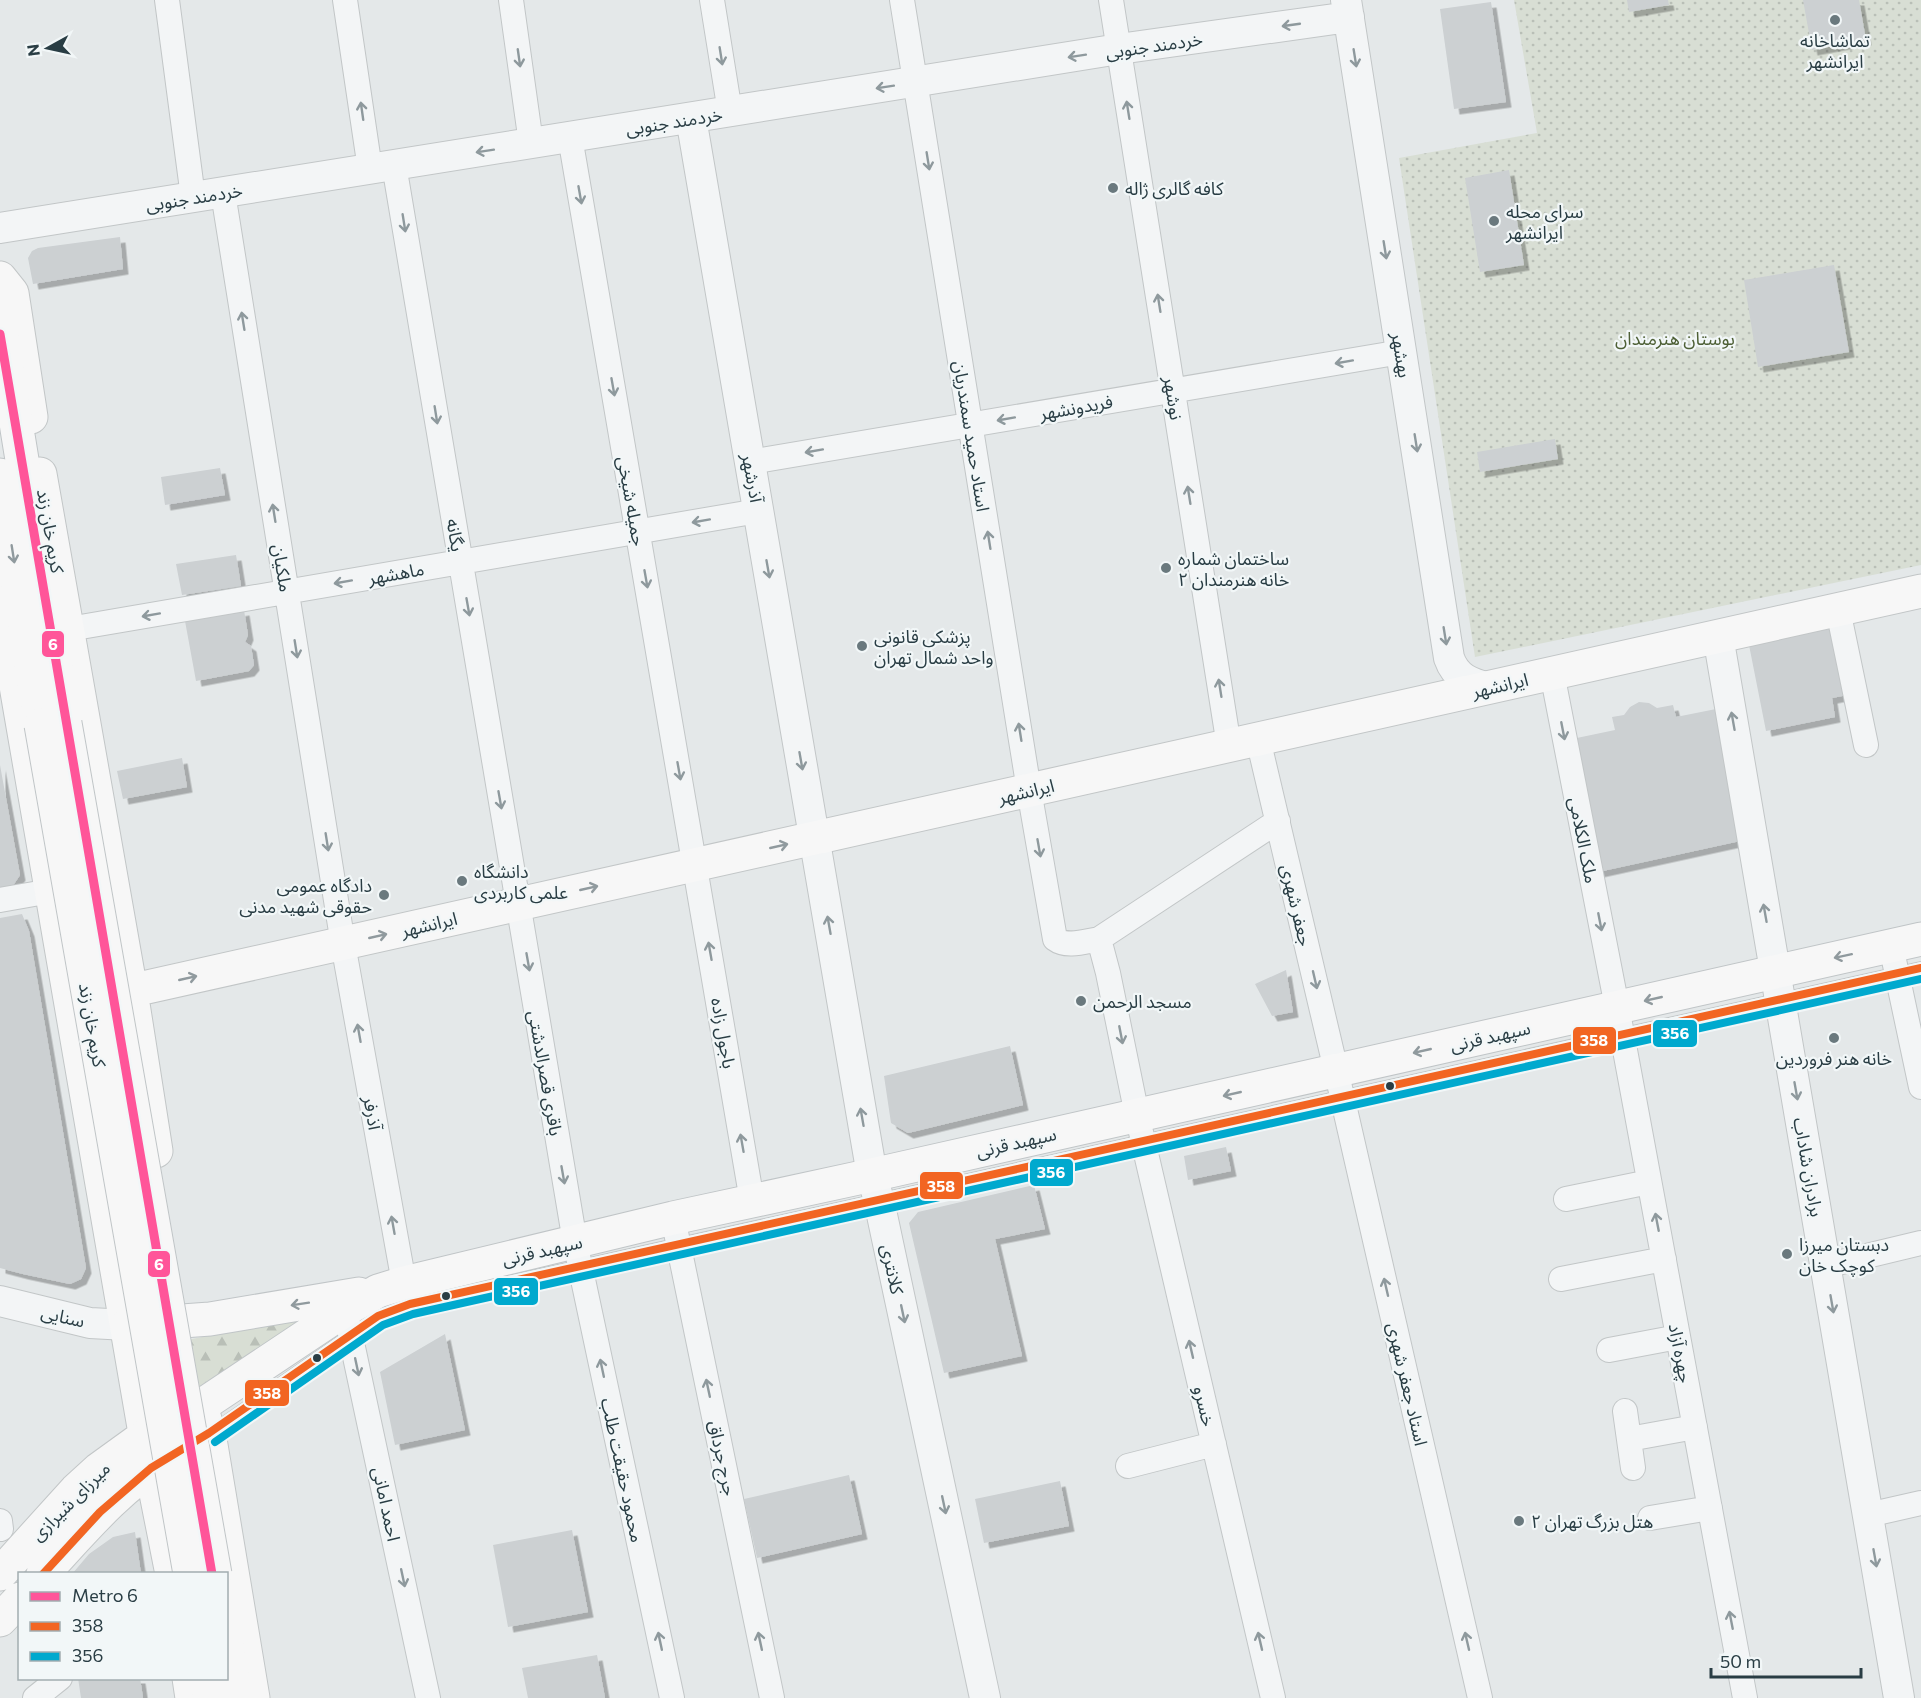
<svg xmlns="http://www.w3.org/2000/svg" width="1921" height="1698" font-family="Commissioner,'Noto Sans Arabic',sans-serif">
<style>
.forest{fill:url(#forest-firs)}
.park{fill:url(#park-dots)}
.building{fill:#ccd0d2;filter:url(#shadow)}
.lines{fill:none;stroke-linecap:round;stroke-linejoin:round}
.service-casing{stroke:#c2c6c7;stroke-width:14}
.minor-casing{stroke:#c2c6c7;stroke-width:26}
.tertiary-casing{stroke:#c2c6c7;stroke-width:32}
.secondary-casing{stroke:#c2c6c7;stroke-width:35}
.primary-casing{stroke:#c0c5c7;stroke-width:35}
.service{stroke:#f3f5f6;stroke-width:12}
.minor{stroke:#f3f5f6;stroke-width:24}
.tertiary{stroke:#f3f5f6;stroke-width:30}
.secondary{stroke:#f7f7f7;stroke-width:33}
.primary{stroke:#f7f7f7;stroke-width:33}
.primary-bridge-casing{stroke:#c0c5c7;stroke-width:35;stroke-linecap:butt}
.primary-bridge{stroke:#f7f7f7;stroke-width:33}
.bus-1-casing{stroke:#f2f7f8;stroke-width:12}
.bus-2-casing{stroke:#f2f7f8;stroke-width:12}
.bus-1{stroke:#f26522;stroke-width:8}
.bus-2{stroke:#00a9ce;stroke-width:8}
.metro-1-casing{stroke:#f2f7f8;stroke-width:14}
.metro-1{stroke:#f59;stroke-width:9}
.oneway{stroke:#8e999d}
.oneway2{stroke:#909a9e}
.poi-dot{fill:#6a797e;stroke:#f2f7f8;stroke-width:2}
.bus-dot{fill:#293d44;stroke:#f2f7f8;stroke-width:2}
.labels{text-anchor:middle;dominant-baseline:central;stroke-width:4.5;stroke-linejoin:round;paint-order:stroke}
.poi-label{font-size:18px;fill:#293d44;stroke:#f2f7f8;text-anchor:start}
.street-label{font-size:18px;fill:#293d44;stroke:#f2f7f8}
.park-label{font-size:18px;fill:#4e6036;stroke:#f2f7f8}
.line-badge{stroke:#f2f7f8;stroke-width:2}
.badge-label{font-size:16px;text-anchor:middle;font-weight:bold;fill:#fff}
</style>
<defs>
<pattern id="forest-firs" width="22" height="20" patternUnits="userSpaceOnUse" patternTransform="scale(1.5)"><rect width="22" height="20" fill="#d8ded4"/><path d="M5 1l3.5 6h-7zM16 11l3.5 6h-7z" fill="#b9bfb7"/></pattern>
<pattern id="park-dots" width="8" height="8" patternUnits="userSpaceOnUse" patternTransform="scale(1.5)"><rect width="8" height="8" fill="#d8ded4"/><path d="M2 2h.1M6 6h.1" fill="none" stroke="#b9bfb7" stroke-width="1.8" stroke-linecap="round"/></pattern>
<filter id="shadow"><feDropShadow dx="5.5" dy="5.5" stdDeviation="0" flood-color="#0004"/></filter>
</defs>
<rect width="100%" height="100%" fill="#e4e8e9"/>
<!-- forest -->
<path class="forest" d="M317 1314 192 1396 182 1341Z"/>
<!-- park -->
<path class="park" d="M1514 0H1921V565L1475 657 1399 158 1537 133Z"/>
<!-- building -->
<path class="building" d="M1627 0H1668L1669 5 1629 12Z
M1803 0H1859L1866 40 1812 50Z
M1491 2 1506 102 1454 109 1440 9Z
M1509 170 1524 265 1480 272 1465 178Z
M120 237 123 269 33 284 28 258 32 251 38 248Z
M1834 265 1849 352 1758 367 1744 280Z
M1555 439 1558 459 1480 472 1477 452Z
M220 468 225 495 165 505 161 477Z
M236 555 241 586 182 595 176 564Z
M244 610 248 635 245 642 251 646 254 665 249 671 196 681 185 621Z
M1833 628 1847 695 1832 698 1835 717 1766 731 1749 645Z
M1639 702 1649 703 1657 708 1673 705 1676 717 1716 709 1740 841 1598 872 1572 739 1615 730 1612 717 1624 715 1630 707Z
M182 758 187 787 123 799 117 771Z
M0 765 20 875 12 887 0 889Z
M22 914 29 931 86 1268 81 1279 70 1284 23 1274 0 1268V918Z
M1286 970 1293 1012 1272 1016 1255 984Z
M1010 1046 1023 1105 908 1133 891 1123 884 1076Z
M1226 1147 1231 1171 1188 1180 1184 1156Z
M1034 1185 1045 1229 995 1239 1022 1356 944 1373 909 1223 918 1212Z
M445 1334 465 1430 395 1445 380 1372Z
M849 1475 862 1534 757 1558 744 1499Z
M1060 1481 1069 1526 984 1543 975 1499Z
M572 1530 588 1612 508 1627 493 1545Z
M135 1532 141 1574H72L89 1554 113 1537Z
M597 1655 605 1698H528L522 1668Z
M78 1678H140L143 1698H81Z"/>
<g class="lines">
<defs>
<path id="service" d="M210 1433 378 1316 410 1304 1921 968"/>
<path id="minor" d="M167 0 193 197
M345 0 370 169
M511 0 531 143
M712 0 730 112
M902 0 1029 790 1055 939C1067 948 1086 941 1099 939L1108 973 1137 1115 1273 1698
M1111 0 1229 746
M570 137 752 1201
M394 165 575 1242 672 1698
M223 193 343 944 404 1283
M750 462 1401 352
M1838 610 1866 745
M69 629 758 511
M1552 673 1617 1007 1745 1698
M1258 739 1336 1070 1480 1698
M0 900 51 891
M1099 939 1278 821
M1891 946 1921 1087
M1566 1199 1649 1182
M673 1218 772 1698
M1825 1266 1921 1243
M1561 1279 1664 1259
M345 1310 428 1698
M1609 1350 1678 1337
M1625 1411 1633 1468
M1629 1439 1695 1427
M1128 1466 1214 1444
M1868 1515 1921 1503
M1650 1518 1710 1508
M0 1521 1 1529
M35 1698 60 1678"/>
<path id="tertiary" d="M1346 0 1449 658C1456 678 1470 683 1489 688
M691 118 872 1175 879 1201 985 1698
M0 228 1119 49 1349 17
M1718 636 1899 1698
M0 1301 90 1323 127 1325"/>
<path id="secondary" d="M0 278 12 293 31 417
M40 474 131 991 156 1151
M0 593 151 1468 172 1574
M71 1004 1921 591
M201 1406 209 1433 253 1698
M0 1574 76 1490 99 1469 146 1435
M43 1574C81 1533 118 1488 166 1459
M0 1620 20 1599
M189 1678 192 1698"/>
<path id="primary" d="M0 325 65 723
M0 475 41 725
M127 1325 210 1319 359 1294
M146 1435 201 1406 345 1310 378 1291 404 1283 673 1218 872 1175 1921 939
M226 1640 236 1698
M207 1678 210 1698"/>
</defs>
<!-- service casing -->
<use href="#service" class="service-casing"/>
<!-- minor casing -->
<use href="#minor" class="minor-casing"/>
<!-- tertiary casing -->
<use href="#tertiary" class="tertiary-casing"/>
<!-- secondary casing -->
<use href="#secondary" class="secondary-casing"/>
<!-- primary casing -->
<use href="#primary" class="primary-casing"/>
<!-- service -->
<use href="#service" class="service"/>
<!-- minor -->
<use href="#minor" class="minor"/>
<!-- tertiary -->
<use href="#tertiary" class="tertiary"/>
<!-- secondary -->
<use href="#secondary" class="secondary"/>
<!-- primary -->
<use href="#primary" class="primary"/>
<defs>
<path id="primary-bridge" d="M65 723 215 1574
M41 725 190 1574"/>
</defs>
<!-- primary-bridge casing -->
<use href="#primary-bridge" class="primary-bridge-casing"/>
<!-- primary-bridge -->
<use href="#primary-bridge" class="primary-bridge"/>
<defs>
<path id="bus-1" d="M43 1574 100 1512 151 1468 209 1433 378 1316 410 1304 1921 968"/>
<path id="bus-2" d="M215 1442 383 1325 413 1314 1921 979"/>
</defs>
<!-- bus-1 casing -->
<use href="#bus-1" class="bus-1-casing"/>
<!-- bus-2 casing -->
<use href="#bus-2" class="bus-2-casing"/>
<!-- bus-1 -->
<use href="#bus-1" class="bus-1"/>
<!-- bus-2 -->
<use href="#bus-2" class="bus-2"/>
<defs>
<path id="metro-1" d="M0 334 212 1574"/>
</defs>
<!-- metro-1 casing -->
<use href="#metro-1" class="metro-1-casing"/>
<!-- metro-1 -->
<use href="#metro-1" class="metro-1"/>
</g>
<!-- one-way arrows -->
<defs><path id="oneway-shaft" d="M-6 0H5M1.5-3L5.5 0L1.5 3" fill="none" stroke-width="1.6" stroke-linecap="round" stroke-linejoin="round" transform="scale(1.5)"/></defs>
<g class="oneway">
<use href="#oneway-shaft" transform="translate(1291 25) rotate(172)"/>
<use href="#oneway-shaft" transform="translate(721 56) rotate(81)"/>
<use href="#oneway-shaft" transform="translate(1077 56) rotate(171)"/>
<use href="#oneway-shaft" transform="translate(519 58) rotate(82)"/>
<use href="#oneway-shaft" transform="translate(1355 58) rotate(81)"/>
<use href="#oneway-shaft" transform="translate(885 87) rotate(171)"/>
<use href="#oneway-shaft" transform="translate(1128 110) rotate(-99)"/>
<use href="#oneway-shaft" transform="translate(362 111) rotate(-98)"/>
<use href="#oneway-shaft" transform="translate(485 151) rotate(171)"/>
<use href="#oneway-shaft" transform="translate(928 161) rotate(81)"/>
<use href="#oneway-shaft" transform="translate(580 195) rotate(80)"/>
<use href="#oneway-shaft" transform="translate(404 223) rotate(81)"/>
<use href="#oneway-shaft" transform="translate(1385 250) rotate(81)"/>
<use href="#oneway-shaft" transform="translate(1159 303) rotate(-99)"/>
<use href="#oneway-shaft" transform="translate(243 321) rotate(-99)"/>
<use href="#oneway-shaft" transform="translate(1344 362) rotate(170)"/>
<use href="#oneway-shaft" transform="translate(613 387) rotate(80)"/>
<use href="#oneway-shaft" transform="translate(436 415) rotate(81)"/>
<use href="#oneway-shaft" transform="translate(1006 419) rotate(170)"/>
<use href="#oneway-shaft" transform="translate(1416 443) rotate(81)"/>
<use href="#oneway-shaft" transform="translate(814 451) rotate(170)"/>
<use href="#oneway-shaft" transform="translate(1189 495) rotate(-99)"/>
<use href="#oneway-shaft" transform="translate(274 513) rotate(-99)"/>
<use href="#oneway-shaft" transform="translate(701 521) rotate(170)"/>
<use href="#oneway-shaft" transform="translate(989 540) rotate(-99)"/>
<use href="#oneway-shaft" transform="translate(768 569) rotate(80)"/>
<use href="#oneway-shaft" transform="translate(646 579) rotate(80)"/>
<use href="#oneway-shaft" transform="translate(343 582) rotate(170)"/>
<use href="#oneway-shaft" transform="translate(468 607) rotate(80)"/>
<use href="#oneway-shaft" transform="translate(151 615) rotate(170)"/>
<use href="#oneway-shaft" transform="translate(1445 636) rotate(81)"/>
<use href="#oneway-shaft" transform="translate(296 649) rotate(81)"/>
<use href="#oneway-shaft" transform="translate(1220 688) rotate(-99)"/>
<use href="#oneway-shaft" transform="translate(1733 721) rotate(-100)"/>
<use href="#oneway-shaft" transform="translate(1563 731) rotate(79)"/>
<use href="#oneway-shaft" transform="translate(1020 732) rotate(-99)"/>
<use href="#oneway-shaft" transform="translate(801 761) rotate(80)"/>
<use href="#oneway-shaft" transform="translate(679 771) rotate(80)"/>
<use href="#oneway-shaft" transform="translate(500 800) rotate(80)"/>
<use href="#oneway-shaft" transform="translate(327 842) rotate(81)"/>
<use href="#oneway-shaft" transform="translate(1039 848) rotate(80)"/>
<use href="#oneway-shaft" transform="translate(1765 913) rotate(-100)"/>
<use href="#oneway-shaft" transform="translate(1600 922) rotate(79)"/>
<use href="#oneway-shaft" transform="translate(829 925) rotate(-100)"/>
<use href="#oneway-shaft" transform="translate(710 951) rotate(-100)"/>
<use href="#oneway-shaft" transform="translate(528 962) rotate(80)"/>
<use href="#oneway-shaft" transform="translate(1315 980) rotate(77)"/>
<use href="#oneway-shaft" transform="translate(359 1033) rotate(-100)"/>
<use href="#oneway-shaft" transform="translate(1121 1035) rotate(79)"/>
<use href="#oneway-shaft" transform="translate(1796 1091) rotate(80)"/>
<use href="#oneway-shaft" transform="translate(862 1117) rotate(-100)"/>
<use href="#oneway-shaft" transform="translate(742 1143) rotate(-100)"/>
<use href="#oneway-shaft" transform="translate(563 1175) rotate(80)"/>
<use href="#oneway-shaft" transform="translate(1657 1222) rotate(-101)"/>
<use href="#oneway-shaft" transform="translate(393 1225) rotate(-100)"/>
<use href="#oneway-shaft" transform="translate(1386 1287) rotate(-103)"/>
<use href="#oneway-shaft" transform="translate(1832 1304) rotate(80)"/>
<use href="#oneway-shaft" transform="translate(903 1314) rotate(78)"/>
<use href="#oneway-shaft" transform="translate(1191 1349) rotate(-103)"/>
<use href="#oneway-shaft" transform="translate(357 1367) rotate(78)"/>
<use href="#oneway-shaft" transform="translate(602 1368) rotate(-102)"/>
<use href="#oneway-shaft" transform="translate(708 1388) rotate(-102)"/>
<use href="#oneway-shaft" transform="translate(944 1505) rotate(78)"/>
<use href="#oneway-shaft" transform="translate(1875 1558) rotate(80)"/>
<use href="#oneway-shaft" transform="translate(403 1578) rotate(78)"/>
<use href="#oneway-shaft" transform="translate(1731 1620) rotate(-101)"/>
<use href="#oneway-shaft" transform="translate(660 1641) rotate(-102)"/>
<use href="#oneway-shaft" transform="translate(760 1641) rotate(-102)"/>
<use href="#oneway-shaft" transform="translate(1260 1641) rotate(-103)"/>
<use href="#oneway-shaft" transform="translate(1467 1641) rotate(-103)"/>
</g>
<g class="oneway2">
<use href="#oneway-shaft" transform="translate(13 554) rotate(81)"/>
<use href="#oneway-shaft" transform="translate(779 846) rotate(-13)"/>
<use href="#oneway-shaft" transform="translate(589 888) rotate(-13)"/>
<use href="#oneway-shaft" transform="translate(378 936) rotate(-13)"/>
<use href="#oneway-shaft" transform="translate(1843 956) rotate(168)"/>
<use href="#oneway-shaft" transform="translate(188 978) rotate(-13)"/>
<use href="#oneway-shaft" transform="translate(1653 999) rotate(167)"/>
<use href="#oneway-shaft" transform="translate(1422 1051) rotate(167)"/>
<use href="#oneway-shaft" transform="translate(1232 1094) rotate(167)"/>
<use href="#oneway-shaft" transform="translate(300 1304) rotate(171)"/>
</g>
<!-- markers -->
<g class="poi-dot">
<circle cx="1835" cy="20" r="6"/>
<circle cx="1113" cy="188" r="6"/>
<circle cx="1494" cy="221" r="6"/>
<circle cx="1166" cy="568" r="6"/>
<circle cx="862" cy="646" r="6"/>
<circle cx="462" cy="881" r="6"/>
<circle cx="384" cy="895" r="6"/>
<circle cx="1081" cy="1001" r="6"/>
<circle cx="1834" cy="1038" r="6"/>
<circle cx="1787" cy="1254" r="6"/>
<circle cx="1519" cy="1521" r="6"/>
</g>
<g class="bus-dot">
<circle cx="1390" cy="1086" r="5"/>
<circle cx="446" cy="1296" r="5"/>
<circle cx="317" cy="1358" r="5"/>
</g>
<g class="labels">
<!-- poi labels -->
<g class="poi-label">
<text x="1835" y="40" text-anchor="middle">تماشاخانه<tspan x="1835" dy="21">ایرانشهر</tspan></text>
<text x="1125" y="188">کافه گالری ژاله</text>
<text x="1506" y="211">سرای محله<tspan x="1506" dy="21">ایرانشهر</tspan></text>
<text x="1178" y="558">ساختمان شماره<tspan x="1178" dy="21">۲ خانه هنرمندان</tspan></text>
<text x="874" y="636">پزشکی قانونی<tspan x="874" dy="21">واحد شمال تهران</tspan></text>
<text x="474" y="871">دانشگاه<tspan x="474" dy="21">علمی کاربردی</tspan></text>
<text x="372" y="885" text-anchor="end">دادگاه عمومی<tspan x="372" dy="21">حقوقی شهید مدنی</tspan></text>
<text x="1093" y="1001">مسجد الرحمن</text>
<text x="1834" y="1058" text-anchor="middle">خانه هنر فروردین</text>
<text x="1799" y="1244">دبستان میرزا<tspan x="1799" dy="21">کوچک خان</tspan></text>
<text x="1531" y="1521">هتل بزرگ تهران ۲</text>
</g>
<!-- street labels -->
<g class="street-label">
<text transform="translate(1154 45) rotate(-8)">خردمند جنوبی</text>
<text transform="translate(674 121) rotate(-9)">خردمند جنوبی</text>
<text transform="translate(194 197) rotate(-9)">خردمند جنوبی</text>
<text transform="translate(1402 355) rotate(81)">بهشهر</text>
<text transform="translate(1174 398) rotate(81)">نوشهر</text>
<text transform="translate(1076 407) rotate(-10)">فریدونشهر</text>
<text transform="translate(972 436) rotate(81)">استاد حمید سمندریان</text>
<text transform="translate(753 478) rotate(80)">آذرشهر</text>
<text transform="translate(632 501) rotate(80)">جمیله شیخی</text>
<text transform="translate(51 531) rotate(80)">کریم خان زند</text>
<text transform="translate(456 535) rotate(81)">یگانه</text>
<text transform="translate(283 568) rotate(81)">ملکیان</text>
<text transform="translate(396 573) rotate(-10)">ماهشهر</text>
<text transform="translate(1500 685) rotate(-13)">ایرانشهر</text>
<text transform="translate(1026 791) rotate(-13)">ایرانشهر</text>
<text transform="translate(1584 840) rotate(79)">ملک الکلامی</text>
<text transform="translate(1297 905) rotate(77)">جعفر شهری</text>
<text transform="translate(429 924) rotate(-13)">ایرانشهر</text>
<text transform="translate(93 1025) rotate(80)">کریم خان زند</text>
<text transform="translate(724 1033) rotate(80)">باجول زاده</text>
<text transform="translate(1490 1036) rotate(-13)">سپهبد قرنی</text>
<text transform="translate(546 1073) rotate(80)">باقری قصرالدشتی</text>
<text transform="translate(373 1113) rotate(80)">آذرفر</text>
<text transform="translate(1016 1142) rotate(-13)">سپهبد قرنی</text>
<text transform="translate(1809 1167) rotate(80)">برادران شاداب</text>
<text transform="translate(542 1250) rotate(-13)">سپهبد قرنی</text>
<text transform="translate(893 1269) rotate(78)">کلانتری</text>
<text transform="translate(63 1316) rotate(13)">سنایی</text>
<text transform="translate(1681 1353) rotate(79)">چهره آزاد</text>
<text transform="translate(1408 1384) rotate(77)">استاد جعفر شهری</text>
<text transform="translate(1205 1406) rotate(77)">خسرو</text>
<text transform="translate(723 1458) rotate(78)">جرج جرداق</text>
<text transform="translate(623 1470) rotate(78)">محمود حقیقت طلب</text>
<text transform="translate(70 1501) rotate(-45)">میرزای شیرازی</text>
<text transform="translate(387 1504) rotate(78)">احمد امانی</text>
</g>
<!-- park labels -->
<g class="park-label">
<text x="1675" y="338">بوستان هنرمندان</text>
</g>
</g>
<g class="line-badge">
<rect x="41" y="630" width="24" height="28" rx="6" fill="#f59"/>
<rect x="1652" y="1019" width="46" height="29" rx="6" fill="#00a9ce"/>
<rect x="1572" y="1026" width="45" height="29" rx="6" fill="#f26522"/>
<rect x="1029" y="1158" width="45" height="29" rx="6" fill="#00a9ce"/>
<rect x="919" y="1171" width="45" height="29" rx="6" fill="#f26522"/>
<rect x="147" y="1250" width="24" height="28" rx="6" fill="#f59"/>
<rect x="493" y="1277" width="46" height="29" rx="6" fill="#00a9ce"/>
<rect x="244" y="1379" width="46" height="28" rx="6" fill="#f26522"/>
</g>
<g class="badge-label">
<text x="53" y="650">6</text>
<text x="1675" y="1039">356</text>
<text x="1594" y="1046">358</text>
<text x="1051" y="1178">356</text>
<text x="941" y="1192">358</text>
<text x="159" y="1270">6</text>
<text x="516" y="1297">356</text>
<text x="267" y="1399">358</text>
</g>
<!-- legend -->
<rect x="18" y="1572" width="210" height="108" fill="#f2f7f8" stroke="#a2adb0" stroke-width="1.5"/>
<rect x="30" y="1592" width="30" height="9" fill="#ff5599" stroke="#a2adb0" stroke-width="1.5"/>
<text x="72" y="1602" font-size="18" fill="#293d44">Metro 6</text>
<rect x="30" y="1622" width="30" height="9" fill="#f26522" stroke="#a2adb0" stroke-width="1.5"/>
<text x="72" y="1632" font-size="18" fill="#293d44">358</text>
<rect x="30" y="1652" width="30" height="9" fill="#00a9ce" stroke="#a2adb0" stroke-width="1.5"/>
<text x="72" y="1662" font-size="18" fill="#293d44">356</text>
<!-- north arrow -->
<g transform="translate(48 48) rotate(262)" stroke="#f2f7f8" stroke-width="4.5" paint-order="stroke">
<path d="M0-4.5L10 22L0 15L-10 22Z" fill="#293d44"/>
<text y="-9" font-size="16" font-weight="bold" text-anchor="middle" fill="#293d44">N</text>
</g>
<!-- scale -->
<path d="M1711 1668v9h150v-9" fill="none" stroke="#293d44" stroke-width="3"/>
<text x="1720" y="1668" font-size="18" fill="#293d44" stroke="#f2f7f8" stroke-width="4.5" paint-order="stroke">50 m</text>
</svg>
